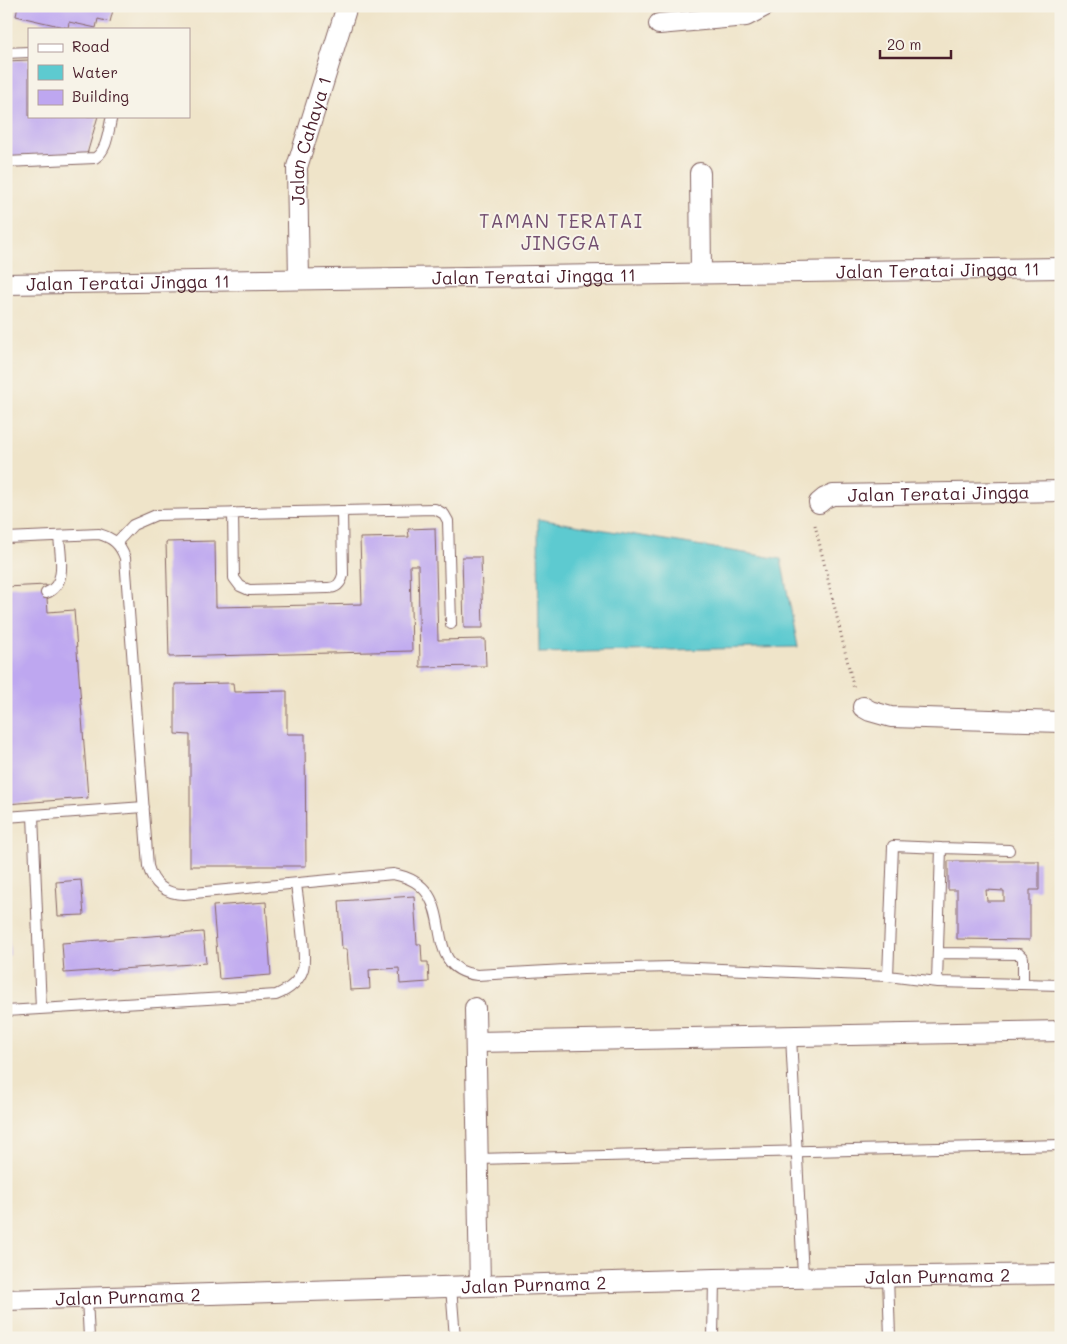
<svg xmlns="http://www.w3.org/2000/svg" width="1067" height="1344" font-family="Mali,sans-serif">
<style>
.water{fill:#5dcad0;stroke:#54747e}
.building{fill:#bea7f0;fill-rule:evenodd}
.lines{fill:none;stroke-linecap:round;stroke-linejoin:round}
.service-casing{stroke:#846462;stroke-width:12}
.minor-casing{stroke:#846462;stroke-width:22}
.path{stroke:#846462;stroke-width:3;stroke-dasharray:1 4;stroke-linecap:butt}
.service{stroke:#fff;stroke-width:10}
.minor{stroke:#fff;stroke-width:20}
.labels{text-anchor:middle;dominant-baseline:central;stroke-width:4;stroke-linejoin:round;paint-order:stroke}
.street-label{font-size:18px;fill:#4a1f2b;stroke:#f7f3e8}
.neighbourhood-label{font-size:19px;letter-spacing:1px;fill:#734f70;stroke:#f7f3e8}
</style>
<rect width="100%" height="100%" fill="#f7f3e8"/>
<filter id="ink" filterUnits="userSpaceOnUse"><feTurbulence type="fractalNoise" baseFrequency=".02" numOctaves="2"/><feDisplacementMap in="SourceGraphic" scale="10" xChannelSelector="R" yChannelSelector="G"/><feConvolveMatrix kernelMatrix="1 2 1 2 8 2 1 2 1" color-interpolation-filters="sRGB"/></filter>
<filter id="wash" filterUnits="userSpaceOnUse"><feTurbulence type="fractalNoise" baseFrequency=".0096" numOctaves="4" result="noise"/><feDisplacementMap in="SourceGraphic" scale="20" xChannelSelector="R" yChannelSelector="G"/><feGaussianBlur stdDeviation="1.12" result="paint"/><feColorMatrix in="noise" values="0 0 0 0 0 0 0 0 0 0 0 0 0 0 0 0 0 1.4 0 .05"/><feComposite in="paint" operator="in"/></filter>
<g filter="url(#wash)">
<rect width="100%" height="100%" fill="#efe4c9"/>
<!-- water -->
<path class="water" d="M538 519 781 559 798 647 539 653Z"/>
<g id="blocks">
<!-- building -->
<path class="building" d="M18 6H114L110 22 98 19 96 28 69 22 68 28 16 16Z
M29 60V116H98L87 154 6 157V61Z
M435 528 438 640 485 639 486 666 420 667 418 565H410L412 651 169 657 166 542 215 541 216 607 362 604 360 538 409 537 408 529Z
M462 557H481L483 628H464Z
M46 585 48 612 74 610 88 798 6 804V587Z
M233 683 234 692 287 691V734H305L306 866H190V735L175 734V684Z
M948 861H1039V890H1030V940L957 939V890H948ZM986 890 1004 891V901H987Z
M81 880 84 915 58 916 56 882Z
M414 896 417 944H421L422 962H428L429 982 400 984 399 968 369 970 370 989 350 990 347 949H342L339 901Z
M266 902 271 975 219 979 213 906Z
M6 924H8L10 955 6 956Z
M203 932 206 963 64 973 62 943Z"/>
</g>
</g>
<g filter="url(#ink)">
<use href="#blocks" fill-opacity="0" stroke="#846462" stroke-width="1"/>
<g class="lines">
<defs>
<path id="service" d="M6 53 29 52
M6 162 95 158C108 150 108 130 112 116
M233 513 234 578 240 586 249 590 328 588C337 588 341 583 343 575L342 511
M6 538 99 534C113 538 120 544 125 558L148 866C153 884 166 894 184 894L393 874C466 887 414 968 477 975L583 969 672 967 888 976 937 982 1061 985
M117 542 133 525 156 515 435 509 444 514 448 521 451 624
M46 593C68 585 60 555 59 536
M33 815 41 1009
M6 817 144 807
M941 848 1009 850
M938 953 1019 954 1023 958V984
M888 976 893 846 941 848 937 982
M6 1011 276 995C288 990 299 982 303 969 307 954 298 902 296 884
M791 1036 803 1277
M478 1159 1061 1145
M888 1276 890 1338
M451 1287 455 1338
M87 1298 89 1338
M713 1338 714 1279"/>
<g id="minor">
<path d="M659 24 746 16 765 6"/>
<path d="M700 173 701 273"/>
<path id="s1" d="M299 279 297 167 347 6"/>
<path id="s2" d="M6 284 1061 268"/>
<path id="s3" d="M819 503 825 498 833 495 1061 491"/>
<path d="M863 707 870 711 891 717 1061 722"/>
<path d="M475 1008 480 1286"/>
<path d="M476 1042 1061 1031"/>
<path id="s4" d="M6 1300 714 1279 1061 1274"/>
</g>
</defs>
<!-- service casing -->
<use href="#service" class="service-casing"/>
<!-- minor casing -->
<use href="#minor" class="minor-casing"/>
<!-- path -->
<path class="path" d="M815 525 854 689"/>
<!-- service -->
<use href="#service" class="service"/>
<!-- minor -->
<use href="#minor" class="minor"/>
</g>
</g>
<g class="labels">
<!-- street labels -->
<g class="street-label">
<text stroke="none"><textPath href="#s1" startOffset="140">Jalan Cahaya 1</textPath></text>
<text stroke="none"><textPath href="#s2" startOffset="932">Jalan Teratai Jingga 11</textPath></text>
<text stroke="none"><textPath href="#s2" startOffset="528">Jalan Teratai Jingga 11</textPath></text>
<text stroke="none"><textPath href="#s2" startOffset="122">Jalan Teratai Jingga 11</textPath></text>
<text stroke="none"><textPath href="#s3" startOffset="122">Jalan Teratai Jingga</textPath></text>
<text stroke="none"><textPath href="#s4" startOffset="932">Jalan Purnama 2</textPath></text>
<text stroke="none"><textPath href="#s4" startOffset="528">Jalan Purnama 2</textPath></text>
<text stroke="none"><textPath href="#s4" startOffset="122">Jalan Purnama 2</textPath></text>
</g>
<!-- neighbourhood labels -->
<g class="neighbourhood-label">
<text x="561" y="220">TAMAN TERATAI<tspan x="561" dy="22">JINGGA</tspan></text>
</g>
</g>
<!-- margin -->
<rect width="1067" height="1344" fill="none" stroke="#f7f3e8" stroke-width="25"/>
<!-- legend -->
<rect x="28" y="28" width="162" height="90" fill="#f7f3e8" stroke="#b29e9c"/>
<rect x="38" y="44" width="25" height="8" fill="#ffffff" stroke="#b29e9c"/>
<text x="72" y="52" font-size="15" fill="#4a1f2b">Road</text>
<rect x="38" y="65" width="25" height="15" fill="#5dcad0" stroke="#b29e9c"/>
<text x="72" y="78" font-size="15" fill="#4a1f2b">Water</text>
<rect x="38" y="90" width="25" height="15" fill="#bea7f0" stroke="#b29e9c"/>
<text x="72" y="102" font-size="15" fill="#4a1f2b">Building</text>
<!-- scale -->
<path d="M880 50v8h71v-8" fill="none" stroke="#4a1f2b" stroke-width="2.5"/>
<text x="887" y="50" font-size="15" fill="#4a1f2b" stroke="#f7f3e8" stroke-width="4" paint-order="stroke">20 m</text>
</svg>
